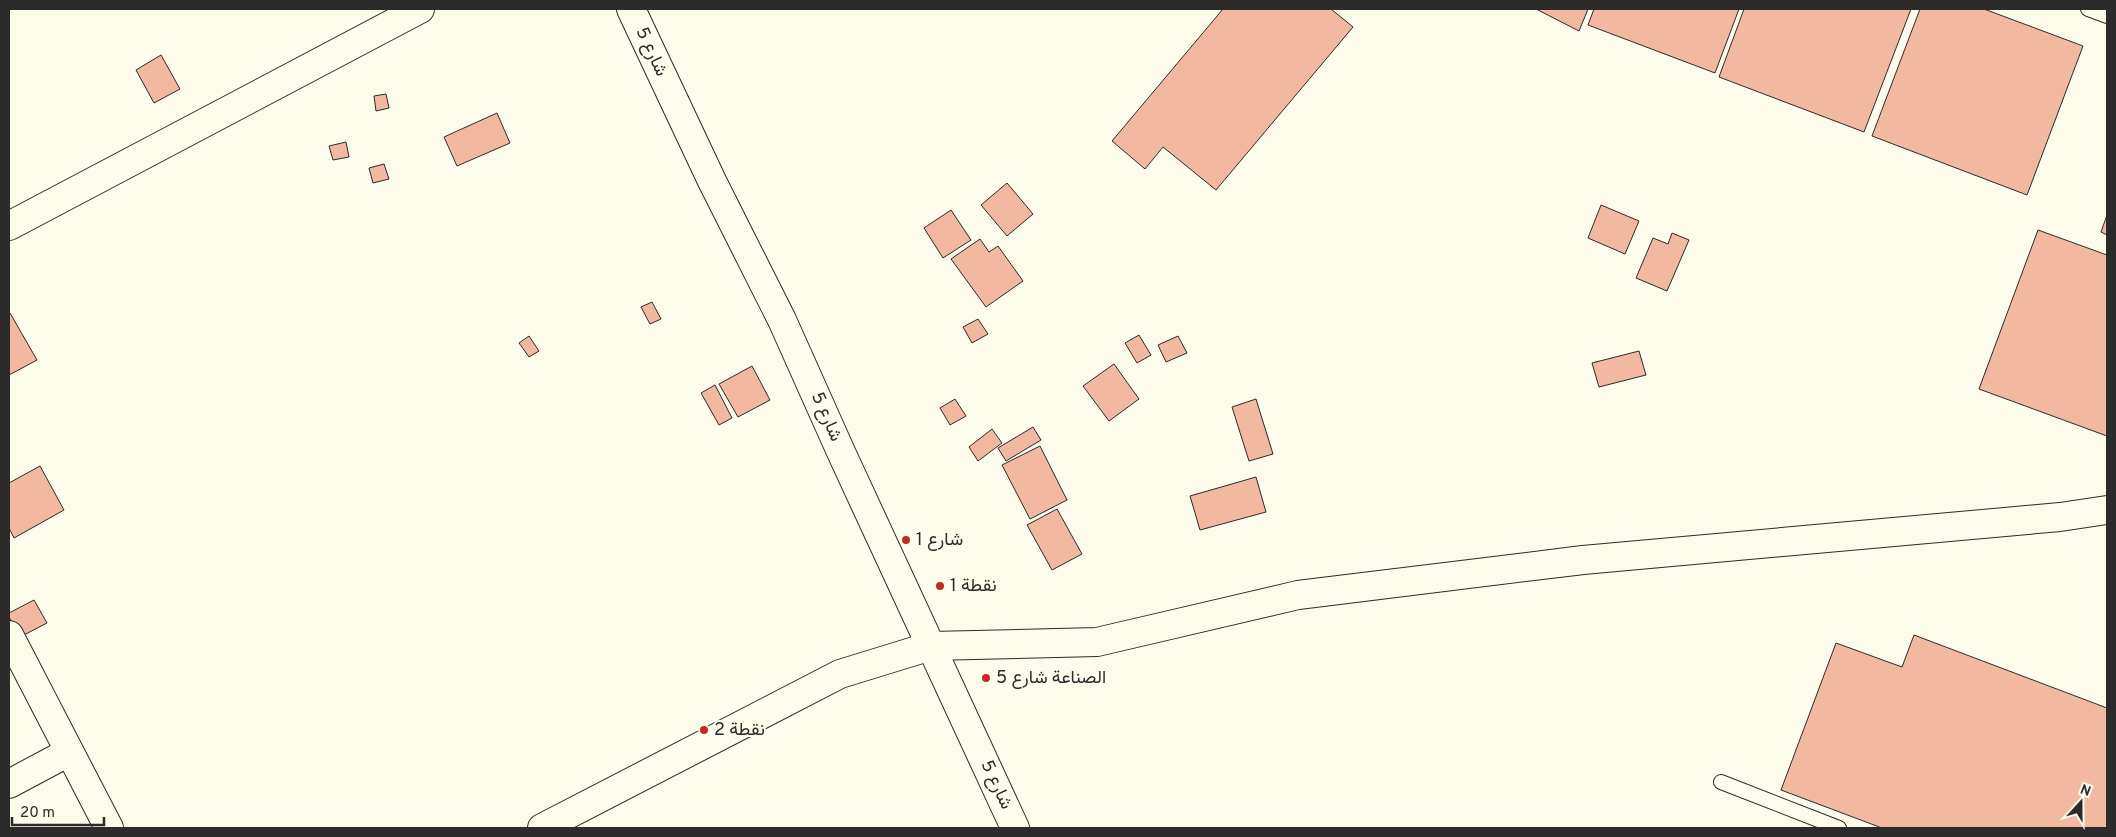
<svg xmlns="http://www.w3.org/2000/svg" width="2116" height="837" font-family="Overpass,Vazirmatn,sans-serif">
<style>
.building{fill:#f2b8a0;stroke:#2b2b2b}
.lines{fill:none;stroke-linecap:round;stroke-linejoin:round}
.service-casing{stroke:#2b2b2b;stroke-width:16}
.minor-casing{stroke:#2b2b2b;stroke-width:30}
.tertiary-casing{stroke:#2b2b2b;stroke-width:30}
.secondary-casing{stroke:#2b2b2b;stroke-width:30}
.service{stroke:#fdfbea;stroke-width:14}
.minor{stroke:#fdfbea;stroke-width:28}
.tertiary{stroke:#fdfbea;stroke-width:28}
.secondary{stroke:#fdfbea;stroke-width:28}
.poi-dot{fill:#c62828;stroke:#fdfbea;stroke-width:2}
.labels{text-anchor:middle;dominant-baseline:central;stroke-width:4;stroke-linejoin:round;paint-order:stroke}
.street-label{font-size:18px;fill:#2b2b2b;stroke:#fdfbea}
.poi-label{font-size:18px;fill:#2b2b2b;stroke:#fdfbea;text-anchor:start}
</style>
<rect width="100%" height="100%" fill="#fdfbea"/>
<!-- building -->
<path class="building" d="M1223 9H1331L1353 27 1216 190 1163 147 1145 169 1112 141Z
M1536 9H1588L1579 31Z
M1594 9H1739L1715 73 1588 25Z
M1744 9H1911L1864 132 1719 77Z
M1920 9H1984L2083 46 2027 195 1872 136Z
M161 55 180 89 154 103 136 70Z
M386 94 389 108 376 111 374 96Z
M497 113 510 143 457 166 444 137Z
M346 142 349 157 333 160 329 146Z
M384 164 389 179 373 183 369 168Z
M1007 183 1033 214 1007 236 981 205Z
M1601 205 1639 221 1625 254 1588 238Z
M951 210 971 240 943 258 924 228Z
M2107 215V235L2101 232Z
M2038 230 2107 255V436L1979 389Z
M1672 233 1689 240 1667 291 1636 278 1653 238 1668 244Z
M980 239 989 252 998 246 1023 281 986 307 951 259Z
M652 302 661 319 650 324 641 307Z
M10 313 37 360 9 375V314Z
M978 319 988 334 972 343 963 327Z
M1139 335 1151 355 1137 363 1125 343Z
M529 336 539 351 529 357 519 343Z
M1178 336 1187 353 1166 362 1158 345Z
M1639 351 1646 375 1599 387 1592 363Z
M1114 364 1139 399 1109 421 1083 386Z
M752 366 770 400 738 417 719 384Z
M715 385 732 418 719 425 701 393Z
M955 399 966 416 950 425 940 408Z
M1256 399 1273 454 1249 461 1232 407Z
M1033 427 1041 440 1006 461 998 448Z
M992 429 1002 443 978 461 969 447Z
M1040 446 1067 500 1030 519 1002 465Z
M40 466 64 510 14 538 9 528V483Z
M1256 477 1266 512 1200 530 1190 496Z
M1057 509 1082 554 1052 570 1027 525Z
M34 600 47 623 20 637 9 617V613Z
M1914 635 2107 708V828H1882L1781 790 1836 643 1902 667Z"/>
<g class="lines">
<defs>
<path id="service" d="M2088 9 2107 16
M1721 782 1839 828"/>
<path id="minor" d="M9 226 420 9
M9 635 109 828
M931 646 1097 642 1298 595 1583 560 2060 517 2107 510
M9 784 69 752"/>
<path id="tertiary" d="M542 828 840 674 931 646"/>
<path id="secondary" d="M631 9 712 181 782 320 841 452 1015 828"/>
</defs>
<!-- service casing -->
<use href="#service" class="service-casing"/>
<!-- minor casing -->
<use href="#minor" class="minor-casing"/>
<!-- tertiary casing -->
<use href="#tertiary" class="tertiary-casing"/>
<!-- secondary casing -->
<use href="#secondary" class="secondary-casing"/>
<!-- service -->
<use href="#service" class="service"/>
<!-- minor -->
<use href="#minor" class="minor"/>
<!-- tertiary -->
<use href="#tertiary" class="tertiary"/>
<!-- secondary -->
<use href="#secondary" class="secondary"/>
</g>
<!-- markers -->
<g class="poi-dot">
<circle cx="906" cy="540" r="5"/>
<circle cx="940" cy="586" r="5"/>
<circle cx="986" cy="678" r="5"/>
<circle cx="704" cy="730" r="5"/>
</g>
<g class="labels">
<!-- street labels -->
<g class="street-label">
<text transform="translate(651 52) rotate(65)">شارع 5</text>
<text transform="translate(826 417) rotate(66)">شارع 5</text>
<text transform="translate(996 785) rotate(65)">شارع 5</text>
</g>
<!-- poi labels -->
<g class="poi-label">
<text x="916" y="540">شارع 1</text>
<text x="950" y="586">نقطة 1</text>
<text x="996" y="678">الصناعة شارع 5</text>
<text x="714" y="730">نقطة 2</text>
</g>
</g>
<!-- border -->
<rect width="2116" height="837" fill="none" stroke="#2b2b2b" stroke-width="20"/>
<!-- north arrow -->
<g transform="translate(2081 802) rotate(21)" stroke="#fdfbea" stroke-width="4" paint-order="stroke">
<path d="M0-4L9 19L0 12L-9 19Z" fill="#2b2b2b"/>
<text y="-8" font-size="14" font-weight="bold" text-anchor="middle" fill="#2b2b2b">N</text>
</g>
<!-- scale -->
<path d="M12 817v8h92v-8" fill="none" stroke="#2b2b2b" stroke-width="2.5"/>
<text x="20" y="817" font-size="15" fill="#2b2b2b" stroke="#fdfbea" stroke-width="4" paint-order="stroke">20 m</text>
</svg>
